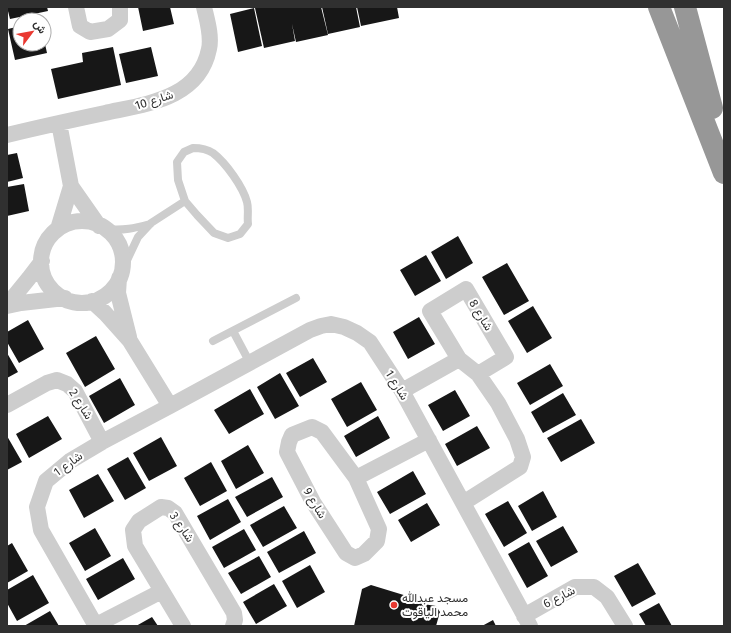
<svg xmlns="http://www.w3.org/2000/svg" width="731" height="633" font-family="'Fira Sans',Vazirmatn,sans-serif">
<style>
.building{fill:#171717}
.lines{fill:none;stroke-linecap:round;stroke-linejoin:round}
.lane{stroke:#cdcdcd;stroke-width:8}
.street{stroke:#cdcdcd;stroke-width:16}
.highway{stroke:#979797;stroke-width:22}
.poi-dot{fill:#e93931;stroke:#fff;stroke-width:1.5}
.labels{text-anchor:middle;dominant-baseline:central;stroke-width:4;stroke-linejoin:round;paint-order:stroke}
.street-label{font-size:12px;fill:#303030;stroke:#fff}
.poi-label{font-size:12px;fill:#303030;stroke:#fff;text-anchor:start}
</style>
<rect width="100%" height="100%" fill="#fff"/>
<!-- building -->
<path class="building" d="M7 7H47L48 11 10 19Z
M138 7H170L174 24 143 31Z
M259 7H321L328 35 296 42 292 24 295 41 264 48 255 8Z
M322 7H356L360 27 328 34Z
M357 7H397L399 18 361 26Z
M254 8 262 46 238 52 230 14Z
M20 26V44H45L47 53 15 60 8 29Z
M113 47 121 85 58 99 51 69 83 62 82 53Z
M151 47 158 76 126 83 119 54Z
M17 153 23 178 7 182V155Z
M24 184 29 211 7 216V187Z
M458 236 473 263 446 279 431 252Z
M426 255 441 281 415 296 400 270Z
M507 263 529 301 504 315 482 277Z
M533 306 552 338 527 353 508 321Z
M419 317 435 344 408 359 393 332Z
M28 320 44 349 19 363 7 342V332Z
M96 336 115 369 85 387 66 353Z
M7 353 18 372 7 378Z
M313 358 327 382 300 397 286 373Z
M550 364 563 386 530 405 517 383Z
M280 373 299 406 275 419 257 387Z
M120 378 135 405 104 423 89 396Z
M361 382 377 410 347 427 331 399Z
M250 389 264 414 229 434 214 410Z
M455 390 470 416 443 431 428 405Z
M563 393 576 415 543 433 531 412Z
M48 416 62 439 29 458 16 434Z
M378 416 390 438 356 457 344 436Z
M581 419 595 443 561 462 547 438Z
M477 426 490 448 457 466 445 444Z
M7 436 22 462 7 470Z
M161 437 177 466 149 481 133 453Z
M248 445 264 473 236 489 221 461Z
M128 457 146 488 125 500 107 469Z
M211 462 227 491 200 506 184 478Z
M413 471 426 494 390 514 377 492Z
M98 474 114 501 84 518 69 490Z
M272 477 283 497 247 517 235 497Z
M543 491 557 517 532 531 518 506Z
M228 499 241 522 210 540 197 516Z
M508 501 527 533 504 547 485 514Z
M427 503 440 525 411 542 398 520Z
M284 506 297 528 263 547 250 525Z
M563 526 578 552 551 567 536 541Z
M95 528 111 556 85 571 69 543Z
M244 529 256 550 224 568 212 547Z
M304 531 316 553 279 573 267 552Z
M529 542 548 576 527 588 508 554Z
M12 543 28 571 7 583V546Z
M259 556 271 577 241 594 228 573Z
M123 558 135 579 98 600 86 579Z
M638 563 656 594 632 607 614 576Z
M310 565 325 592 297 608 282 581Z
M33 575 49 603 17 621 7 603V590Z
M274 584 287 606 256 624 243 602Z
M371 585 420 600 423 604 436 606 440 612 436 626H354L362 589Z
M659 603 672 626H646L639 614Z
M50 611 59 626H24Z
M152 617 158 626H136Z
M493 620 496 626H482Z"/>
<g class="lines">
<!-- lane -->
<path class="lane" d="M193 148C200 148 207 149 213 153 226 163 243 187 247 202 249 209 247 217 248 224L240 234 228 238 214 233 197 215 185 201 178 180 177 162 184 152Z
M107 229C123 231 135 228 150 224
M121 273 138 237 151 223 185 201
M233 331 250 363
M213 341 296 298"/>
<!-- street -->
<path class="street" d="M76 7 80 26 90 32 108 29 120 20V7
M59 123 71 186 99 226
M7 135C40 127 72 120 105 113 146 104 199 99 209 49 212 36 207 20 204 7
M41 262a41 41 0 1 1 82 0a41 41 0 1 1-82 0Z
M58 229 71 186
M119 278 118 293 129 337
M92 301 105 313 130 341 170 406
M7 305 29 278 42 261
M7 306 21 303 65 298
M459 359 430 311 466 289 506 357 478 374
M402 391 459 359 478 374 498 403 517 439 523 457 520 467 463 503
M7 405 47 383 57 380 67 384 75 391 102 442
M312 427 322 432 356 478 379 529 377 541 364 554 355 558 346 553 313 502 287 452 289 442 292 435Z
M356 478 429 440
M524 616 575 587H594L607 597 625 626
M96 625 162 591
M96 626 41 530 37 507 46 481 70 461 102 442 170 406 310 330 321 326 331 324 344 327 357 333 370 342 402 391 530 626
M183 626 135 546 133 530 139 521 161 507 168 508 175 513 234 613 235 620 233 626"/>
<!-- highway -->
<path class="highway" d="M659 7 724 173
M685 7 712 108"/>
</g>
<!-- markers -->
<circle class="poi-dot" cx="394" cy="605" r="4"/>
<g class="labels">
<!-- street labels -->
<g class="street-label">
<text transform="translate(154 100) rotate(-18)">شارع 10</text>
<text transform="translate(481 315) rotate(59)">شارع 8</text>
<text transform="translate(397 385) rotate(58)">شارع 1</text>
<text transform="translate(81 404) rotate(58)">شارع 2</text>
<text transform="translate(68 464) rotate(-36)">شارع 1</text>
<text transform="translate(315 503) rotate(59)">شارع 9</text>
<text transform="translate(182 527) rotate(56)">شارع 3</text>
<text transform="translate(559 597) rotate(-27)">شارع 6</text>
</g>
<!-- poi labels -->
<g class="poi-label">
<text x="402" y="598">مسجد عبدالله<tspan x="402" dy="14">محمد الياقوت</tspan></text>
</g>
</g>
<!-- border -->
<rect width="731" height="633" fill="none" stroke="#303030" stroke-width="16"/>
<!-- north arrow -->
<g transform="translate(32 32) rotate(58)"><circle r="19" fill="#ffffff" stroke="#acacac"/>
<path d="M0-3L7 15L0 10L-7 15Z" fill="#e93931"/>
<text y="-6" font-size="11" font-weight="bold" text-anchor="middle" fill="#303030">ش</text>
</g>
</svg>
